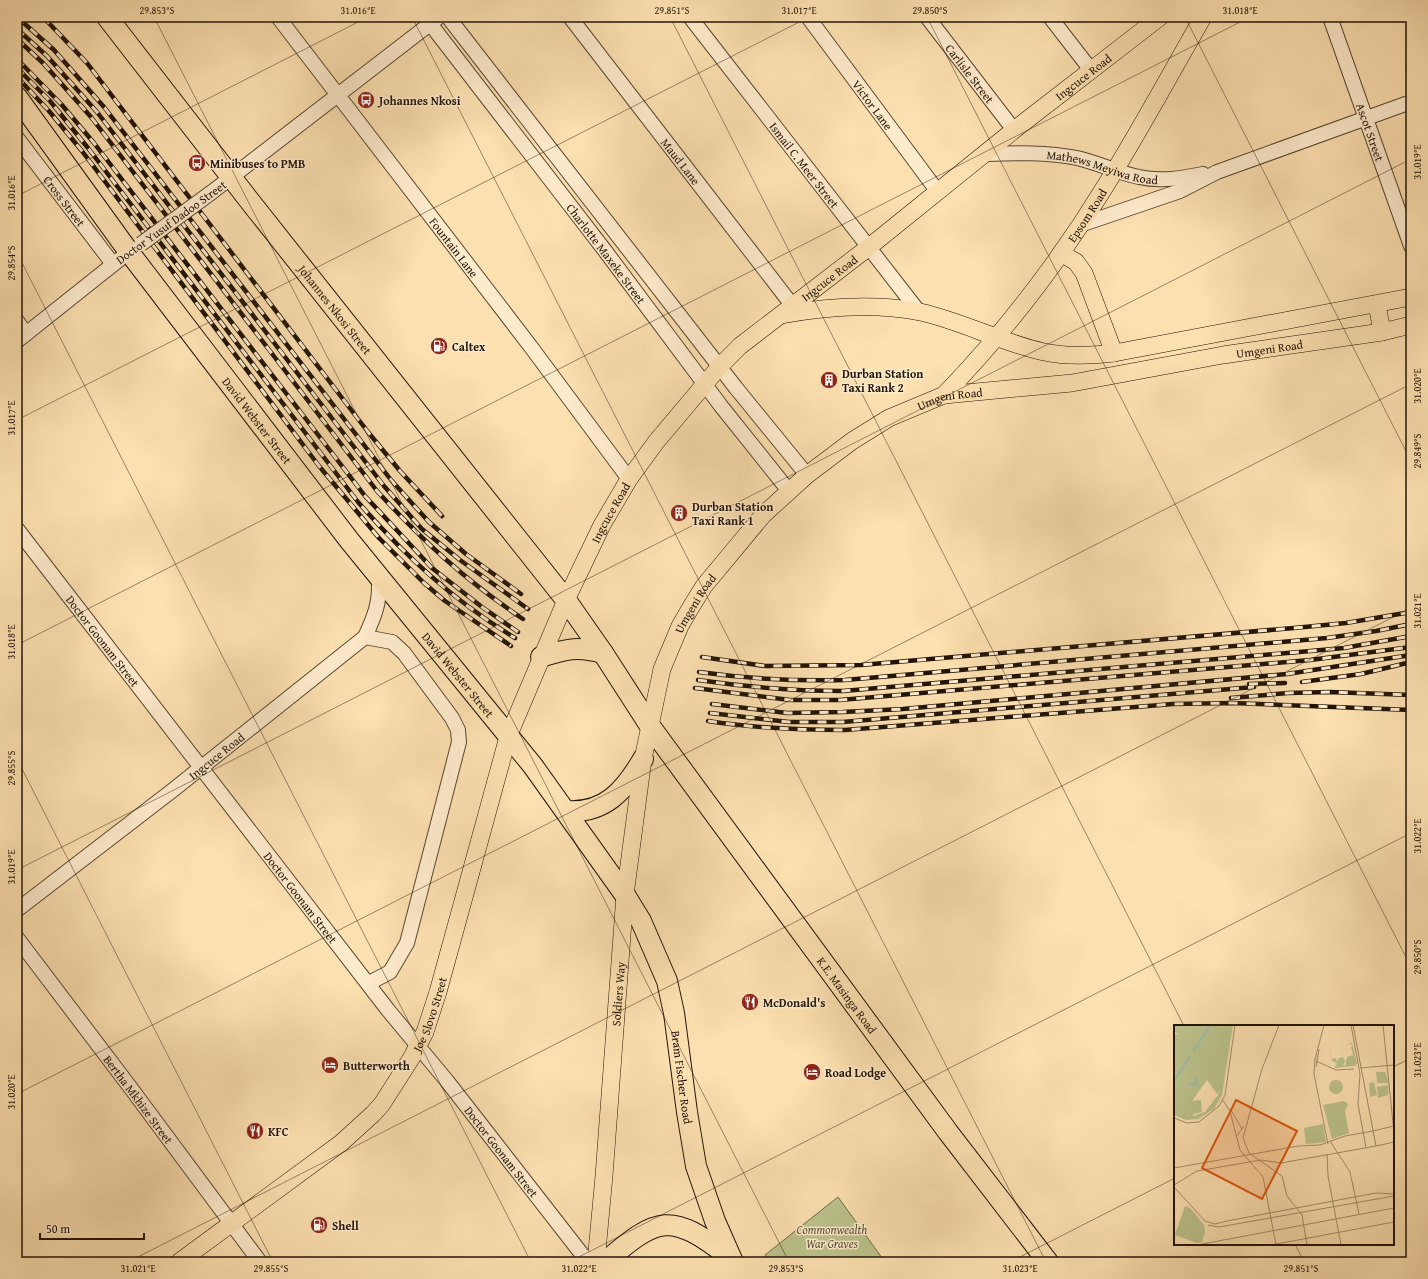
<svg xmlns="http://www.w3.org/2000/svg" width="1428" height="1279" font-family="'Gentium Book Plus',serif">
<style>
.green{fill:#bcc38d;stroke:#6e6c4a}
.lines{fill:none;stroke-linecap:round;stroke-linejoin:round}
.minor-casing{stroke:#584731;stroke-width:16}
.major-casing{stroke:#211407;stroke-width:18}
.highway-casing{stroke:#211407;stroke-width:22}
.minor{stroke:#feebcc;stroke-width:14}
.major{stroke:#fde0b0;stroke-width:17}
.highway{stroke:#fde0b0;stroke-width:20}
.rail-casing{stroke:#211407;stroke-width:4.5}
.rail{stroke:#feebcc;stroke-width:3;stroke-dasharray:9;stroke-linecap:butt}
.minor-bridge-casing{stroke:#584731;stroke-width:16;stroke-linecap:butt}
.minor-bridge{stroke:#feebcc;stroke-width:14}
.ticks{fill:none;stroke:#211407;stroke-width:1;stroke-opacity:0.45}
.labels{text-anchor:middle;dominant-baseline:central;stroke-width:3;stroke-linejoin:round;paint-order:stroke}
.street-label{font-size:12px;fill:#211407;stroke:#feebcc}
.poi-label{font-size:12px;font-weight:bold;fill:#211407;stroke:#feebcc;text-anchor:start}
.park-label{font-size:12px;font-style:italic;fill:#575136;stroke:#feebcc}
.inset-river{fill:none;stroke:#9fbda9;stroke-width:2}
.inset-road{fill:none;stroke:#a58e6c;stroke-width:1}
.view{fill:#de560c;fill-opacity:0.15;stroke:#de560c;stroke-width:2}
.inset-edge{fill:none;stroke:#211407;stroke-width:2}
.neatline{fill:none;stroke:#211407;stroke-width:1.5}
.ticks-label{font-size:10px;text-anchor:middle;fill:#211407}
</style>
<rect width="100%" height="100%" fill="#fde0b0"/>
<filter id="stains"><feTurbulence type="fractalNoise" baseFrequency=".005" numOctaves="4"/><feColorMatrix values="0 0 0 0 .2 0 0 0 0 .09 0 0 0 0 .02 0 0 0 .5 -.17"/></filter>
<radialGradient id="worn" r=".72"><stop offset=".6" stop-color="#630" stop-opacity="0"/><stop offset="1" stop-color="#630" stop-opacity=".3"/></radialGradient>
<!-- green -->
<path class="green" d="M838 1197 885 1262H769L765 1255Z"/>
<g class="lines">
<defs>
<g id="minor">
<path id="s1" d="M278 17 531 347 629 479"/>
<path id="s2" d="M425 17 606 252 721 406 789 491"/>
<path d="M448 17 736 388 807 475"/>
<path id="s3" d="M570 17 792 305"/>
<path id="s4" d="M690 17 919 312"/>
<path id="s5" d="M808 17 938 192"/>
<path id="s6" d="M927 17 1014 130"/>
<path d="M1050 17 1091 70"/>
<path id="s7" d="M1330 17 1411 246"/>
<path id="s8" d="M17 138 113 264"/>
<path id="s9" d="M986 154C1016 153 1047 152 1077 158 1099 163 1118 173 1139 177 1161 182 1182 178 1203 174"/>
<path d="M212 192 439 17"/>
<path d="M1080 225 1180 191 1217 172 1411 102"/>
<path d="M17 321 26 334"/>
<path d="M17 341 120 259"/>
<path id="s10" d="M17 529 388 1010 447 1081 588 1262"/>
<path d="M365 637 392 642 404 653 452 718 458 730 459 742 407 943 390 972 369 983"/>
<path id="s11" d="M17 910 173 790 365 637C375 615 380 603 379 579"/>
<path id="s12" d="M17 938 130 1087 260 1262"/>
</g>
<g id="major">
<path d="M1061 253 1076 262 1084 273 1114 353"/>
<path d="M1377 304 1382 332"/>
<path d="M781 315C825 307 875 303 920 312 962 321 1002 343 1044 352 1068 357 1090 356 1114 353L1411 297"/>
<path id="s13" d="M944 395C1005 332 1060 260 1106 185 1140 130 1171 73 1203 17"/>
<path id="s14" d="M179 1262 341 1143 373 1114 382 1104 412 1057 425 1032 438 992 508 737 566 600 602 525 629 479 656 442 720 366 740 346 869 247 1014 130 1160 17"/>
<path id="s15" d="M596 1262 604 1176 625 895 643 759 662 669 680 626 691 607 704 586 763 515 807 475 852 441 889 418 944 395 1072 383 1223 355 1382 332 1411 325"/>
</g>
<g id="highway">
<path id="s16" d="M107 17 252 204 566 600 603 653 650 726 948 1132 1048 1262"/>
<path id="s17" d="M17 97 129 252 349 540 533 766 625 895 641 921 667 981 674 1013 687 1112 696 1166 715 1221 733 1262"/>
<path d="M541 657C566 649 577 646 603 653"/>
<path d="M566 811C605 814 625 790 643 759"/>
<path d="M605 1262C658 1216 671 1212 728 1256"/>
</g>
</defs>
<!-- minor casing -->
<use href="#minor" class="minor-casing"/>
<!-- major casing -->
<use href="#major" class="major-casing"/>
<!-- highway casing -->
<use href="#highway" class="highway-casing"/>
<!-- minor -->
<use href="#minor" class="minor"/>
<!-- major -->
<use href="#major" class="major"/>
<!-- highway -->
<use href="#highway" class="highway"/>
<defs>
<path id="rail" d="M17 17 54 50 104 107 391 480 429 522 466 554 521 594
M43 17 87 63 368 432 400 471 442 516
M17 29 47 56 97 112 384 486 422 529 460 560 528 609
M17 39 43 63 91 117 377 491C424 542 465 580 523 619
M17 59 62 105 94 143 365 496 432 568 482 607 518 632
M17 68 50 101 88 148 358 502C405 556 454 601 515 638
M17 77 49 111 82 151 319 466 379 538 424 583 445 601 511 646
M702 657 765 666 861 665 1294 628 1346 623 1411 612
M699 672C748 679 796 681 845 680L1327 638 1376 631 1411 624
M698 680C746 687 794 691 843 691L1299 652 1344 648 1411 636
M1302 682 1361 674 1411 662
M1249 684 1285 683
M695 688 790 700H840L1310 660 1411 647
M1231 698 1288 693 1330 692 1411 695
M712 704 787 713 843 712 903 709 1287 674 1411 655
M710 713 789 722H843L1254 687
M708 721C753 728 798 730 845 730L1173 704 1233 703 1411 710"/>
</defs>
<!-- rail casing -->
<use href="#rail" class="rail-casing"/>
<!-- rail -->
<use href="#rail" class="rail"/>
<defs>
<path id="minor-bridge" d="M141 244 212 192"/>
</defs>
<!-- minor-bridge casing -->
<use href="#minor-bridge" class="minor-bridge-casing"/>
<!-- minor-bridge -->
<use href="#minor-bridge" class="minor-bridge"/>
</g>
<!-- ticks -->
<path class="ticks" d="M154 17 789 1262M412 17 1046 1262M670 17 1184 1026M927 17 1411 967M1185 17 1411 461M17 196 368 17M17 253 531 1262M17 420 809 17M17 645 1250 17M17 759 273 1262M17 870 1411 159M1393 1067 1411 1058M17 1094 1411 384M1295 1244 1304 1262M128 1262 1411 608M569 1262 1411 833M1010 1262 1175 1178"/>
<!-- icons -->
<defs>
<symbol id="bus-disc" viewBox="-11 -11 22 22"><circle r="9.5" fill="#8f2418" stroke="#feebcc"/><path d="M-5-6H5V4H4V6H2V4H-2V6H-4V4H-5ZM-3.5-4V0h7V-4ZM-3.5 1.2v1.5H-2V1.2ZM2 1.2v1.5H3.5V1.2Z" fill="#fff"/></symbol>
<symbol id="fuel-disc" viewBox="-11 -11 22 22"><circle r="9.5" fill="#8f2418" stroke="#feebcc"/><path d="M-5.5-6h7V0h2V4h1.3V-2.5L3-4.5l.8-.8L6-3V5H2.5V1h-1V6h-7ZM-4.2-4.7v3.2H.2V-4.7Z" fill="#fff"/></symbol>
<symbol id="building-disc" viewBox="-11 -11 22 22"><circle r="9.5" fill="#8f2418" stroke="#feebcc"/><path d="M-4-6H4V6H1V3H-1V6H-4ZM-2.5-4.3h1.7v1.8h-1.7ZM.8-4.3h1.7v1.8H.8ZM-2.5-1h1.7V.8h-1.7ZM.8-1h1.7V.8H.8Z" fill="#fff"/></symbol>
<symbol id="restaurant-disc" viewBox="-11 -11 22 22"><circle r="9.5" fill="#8f2418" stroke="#feebcc"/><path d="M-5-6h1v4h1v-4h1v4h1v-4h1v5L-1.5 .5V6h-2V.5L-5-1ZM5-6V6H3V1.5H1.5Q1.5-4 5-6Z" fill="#fff"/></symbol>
<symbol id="hotel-disc" viewBox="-11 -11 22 22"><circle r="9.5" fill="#8f2418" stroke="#feebcc"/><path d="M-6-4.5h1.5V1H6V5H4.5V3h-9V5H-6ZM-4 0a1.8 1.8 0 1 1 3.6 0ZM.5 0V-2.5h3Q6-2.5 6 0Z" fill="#fff"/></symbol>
</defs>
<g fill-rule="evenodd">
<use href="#bus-disc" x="356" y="90" width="20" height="20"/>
<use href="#bus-disc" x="187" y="153" width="20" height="20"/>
<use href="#fuel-disc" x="429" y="336" width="20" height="20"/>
<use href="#building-disc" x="819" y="370" width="20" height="20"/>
<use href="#building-disc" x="669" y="503" width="20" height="20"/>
<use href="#restaurant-disc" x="740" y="992" width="20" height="20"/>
<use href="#hotel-disc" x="320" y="1055" width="20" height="20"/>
<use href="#hotel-disc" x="802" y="1062" width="20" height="20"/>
<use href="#restaurant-disc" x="245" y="1121" width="20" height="20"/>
<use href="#fuel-disc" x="309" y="1215" width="20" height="20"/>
</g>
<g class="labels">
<!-- street labels -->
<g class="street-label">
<text stroke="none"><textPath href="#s6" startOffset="71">Carlisle Street</textPath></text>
<text stroke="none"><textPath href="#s14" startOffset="1543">Ingcuce Road</textPath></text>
<text stroke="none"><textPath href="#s5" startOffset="109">Victor Lane</textPath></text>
<text stroke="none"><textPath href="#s7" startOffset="122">Ascot Street</textPath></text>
<text stroke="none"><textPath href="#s3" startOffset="182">Maud Lane</textPath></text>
<text stroke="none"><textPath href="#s4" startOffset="187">Ismail C. Meer Street</textPath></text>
<text stroke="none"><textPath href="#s9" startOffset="118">Mathews Meyiwa Road</textPath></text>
<text stroke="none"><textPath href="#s8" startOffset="79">Cross Street</textPath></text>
<text stroke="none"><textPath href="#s13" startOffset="230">Epsom Road</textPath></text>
<text transform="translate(171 222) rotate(-36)">Doctor Yusuf Dadoo Street</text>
<text stroke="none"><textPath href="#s1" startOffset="290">Fountain Lane</textPath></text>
<text stroke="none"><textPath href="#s2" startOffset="298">Charlotte Maxeke Street</textPath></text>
<text stroke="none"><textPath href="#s14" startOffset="1219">Ingcuce Road</textPath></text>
<text stroke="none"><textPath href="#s16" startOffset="371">Johannes Nkosi Street</textPath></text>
<text stroke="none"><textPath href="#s15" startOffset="1331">Umgeni Road</textPath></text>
<text stroke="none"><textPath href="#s15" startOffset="1007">Umgeni Road</textPath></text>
<text stroke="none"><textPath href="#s17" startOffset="403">David Webster Street</textPath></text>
<text stroke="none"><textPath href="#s14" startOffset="895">Ingcuce Road</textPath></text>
<text stroke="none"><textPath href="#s15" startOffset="671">Umgeni Road</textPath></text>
<text stroke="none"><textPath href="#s10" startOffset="141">Doctor Goonam Street</textPath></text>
<text stroke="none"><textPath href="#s17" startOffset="727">David Webster Street</textPath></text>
<text stroke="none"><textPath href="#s11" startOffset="252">Ingcuce Road</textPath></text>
<text stroke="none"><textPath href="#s10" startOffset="465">Doctor Goonam Street</textPath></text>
<text stroke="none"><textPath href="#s15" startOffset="269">Soldiers Way</textPath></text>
<text stroke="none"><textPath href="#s16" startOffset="1227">K.E. Masinga Road</textPath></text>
<text stroke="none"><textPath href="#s14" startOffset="360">Joe Slovo Street</textPath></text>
<text stroke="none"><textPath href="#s17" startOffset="1197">Bram Fischer Road</textPath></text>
<text stroke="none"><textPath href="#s12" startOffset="202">Bertha Mkhize Street</textPath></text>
<text stroke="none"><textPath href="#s10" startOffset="789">Doctor Goonam Street</textPath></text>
</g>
<!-- poi labels -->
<g class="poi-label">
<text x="379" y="100">Johannes Nkosi</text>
<text x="210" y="163">Minibuses to PMB</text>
<text x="452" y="346">Caltex</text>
<text x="842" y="373">Durban Station<tspan x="842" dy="14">Taxi Rank 2</tspan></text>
<text x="692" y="506">Durban Station<tspan x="692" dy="14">Taxi Rank 1</tspan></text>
<text x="763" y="1002">McDonald's</text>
<text x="343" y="1065">Butterworth</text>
<text x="825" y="1072">Road Lodge</text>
<text x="268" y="1131">KFC</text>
<text x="332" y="1225">Shell</text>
</g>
<!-- park labels -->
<g class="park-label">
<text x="832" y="1229">Commonwealth<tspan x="832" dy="14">War Graves</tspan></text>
</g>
</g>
<!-- overview -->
<g transform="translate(1174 1025)">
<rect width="220" height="220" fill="#fde0b0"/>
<path d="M0 0H59L48 70 40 84 24 94 12 95 0 90V8L5 10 0 6ZM33 55 43 69 45 66 44 70 31 87 19 91V89L28 87 27 75 18 76ZM154 16 158 34 162 33 163 37 165 33 169 32 171 36 169 40 171 41 173 32 179 30 177 22 179 21 177 19 171 20 178 18 179 21 183 39 181 41 160 43 163 38 158 36ZM202 47H211L215 58H203ZM155 62a7 7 0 1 1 14 0a7 7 0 1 1-14 0ZM200 57 203 70 196 72 195 58ZM215 60 214 70 204 73 203 62ZM170 76 174 79 171 87 175 108 158 114 149 80ZM149 99 152 117 132 119 130 103ZM11 181 16 183 30 200 31 207 28 217 23 218 1 210Z" fill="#bcc38d" fill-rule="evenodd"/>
<path class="inset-river" d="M19 27 36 0M0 56 16 31M15 59 22 60 23 53"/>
<path class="inset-road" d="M105 0 88 44 69 113 75 128 108 151 113 171 128 190 133 220M150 0 141 34 140 49 154 119M177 0 186 49 184 79 192 123M209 0 220 108M142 36 162 45 180 44M142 42 145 24M186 43 220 40M48 74 56 86 66 125 89 152 102 220M57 85 68 104M0 93 13 98 25 97 45 81 51 70 61 0M199 106 220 101M62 112 70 101M156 116 176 147 185 189M202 121 220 117M153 129 154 151 167 220M0 143 124 121 146 120 171 111 199 106M0 160 23 146 87 135 107 138 202 121 179 0M0 162 31 196 41 199 53 196M53 196 202 168 220 169M34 200 45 202 220 171M23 220 220 183M97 220 220 197"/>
<path class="view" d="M62 75 123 106 88 174 28 143Z"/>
<rect width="220" height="220" class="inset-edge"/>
</g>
<!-- margin -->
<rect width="1428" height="1279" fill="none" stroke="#fde0b0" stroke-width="44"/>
<!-- scale -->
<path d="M40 1233v6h104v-6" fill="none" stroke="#211407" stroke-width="2"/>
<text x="46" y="1233" font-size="12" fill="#211407" stroke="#feebcc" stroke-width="3" paint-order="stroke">50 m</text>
<rect x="22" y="22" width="1384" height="1235" class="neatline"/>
<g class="ticks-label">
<text x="157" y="14">29.853°S</text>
<text x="358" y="14">31.016°E</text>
<text x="672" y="14">29.851°S</text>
<text x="799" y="14">31.017°E</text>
<text x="930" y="14">29.850°S</text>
<text x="1240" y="14">31.018°E</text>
<text transform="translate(1417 162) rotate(-90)" y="4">31.019°E</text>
<text transform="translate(11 193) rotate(-90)" y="4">31.016°E</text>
<text transform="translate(11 263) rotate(-90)" y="4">29.854°S</text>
<text transform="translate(1417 386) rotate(-90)" y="4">31.020°E</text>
<text transform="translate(11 418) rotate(-90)" y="4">31.017°E</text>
<text transform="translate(1417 451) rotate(-90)" y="4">29.849°S</text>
<text transform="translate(1417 611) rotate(-90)" y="4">31.021°E</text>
<text transform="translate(11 642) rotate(-90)" y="4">31.018°E</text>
<text transform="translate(11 768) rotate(-90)" y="4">29.855°S</text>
<text transform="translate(1417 836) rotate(-90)" y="4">31.022°E</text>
<text transform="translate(11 867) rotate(-90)" y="4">31.019°E</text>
<text transform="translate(1417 957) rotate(-90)" y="4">29.850°S</text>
<text transform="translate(1417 1060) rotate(-90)" y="4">31.023°E</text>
<text transform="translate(11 1092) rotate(-90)" y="4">31.020°E</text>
<text x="138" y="1272">31.021°E</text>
<text x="271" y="1272">29.855°S</text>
<text x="579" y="1272">31.022°E</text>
<text x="786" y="1272">29.853°S</text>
<text x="1020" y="1272">31.023°E</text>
<text x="1301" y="1272">29.851°S</text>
</g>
<rect width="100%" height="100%" filter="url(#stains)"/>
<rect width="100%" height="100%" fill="url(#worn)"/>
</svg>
